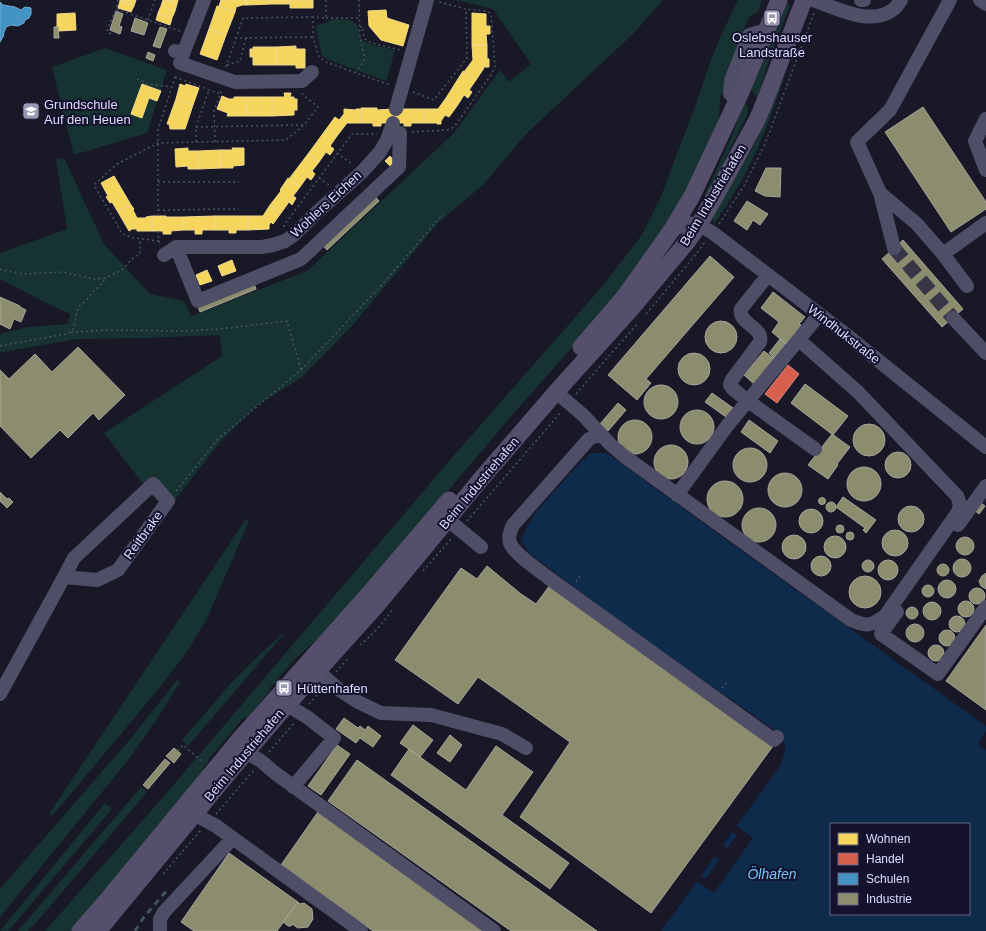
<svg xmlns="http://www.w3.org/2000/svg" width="986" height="931" font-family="Helvetica,sans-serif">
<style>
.green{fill:#163331}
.water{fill:#0f2b4c;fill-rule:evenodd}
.pier{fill:#191827}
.homes{fill:#f6d55c;stroke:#efd88d}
.shops{fill:#d6604d;stroke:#d98682}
.schools{fill:#4393c3;stroke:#72aad5}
.industry{fill:#8c8c6e;stroke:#a5a59a}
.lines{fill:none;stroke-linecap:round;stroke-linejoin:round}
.minor-tunnel{stroke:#373647;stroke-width:14;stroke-dasharray:14 7;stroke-linecap:butt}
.path{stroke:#475462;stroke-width:1.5;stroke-dasharray:2 3;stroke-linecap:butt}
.minor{stroke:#4e4e67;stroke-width:14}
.major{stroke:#564f6c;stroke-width:17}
.rail{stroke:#405464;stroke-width:3;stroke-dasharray:6 5;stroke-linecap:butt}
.labels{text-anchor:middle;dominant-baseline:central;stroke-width:4;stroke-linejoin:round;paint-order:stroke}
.poi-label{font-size:13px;fill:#dfdeff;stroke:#14122d;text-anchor:start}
.street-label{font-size:13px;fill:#dfdeff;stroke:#14122d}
.water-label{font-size:14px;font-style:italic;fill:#6dc9fe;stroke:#14122d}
</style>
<rect width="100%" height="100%" fill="#191827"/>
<!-- green -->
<path class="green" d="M456 0H663L634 33 526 134 483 185 439 222 351 327 302 377 255 407 222 440 166 511 150 493 104 433 222 356 220 335 144 338 77 339 8 351 0 353V334L28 327 68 324 70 314 50 305 0 279V253L67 229 56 159 64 158 104 244 150 294 184 301 191 316 307 271 454 133 500 70 509 82 531 64 493 9Z
M738 0H762L758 12 749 17 723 80 724 81 726 88 721 95 720 99 719 124 696 178 641 264 577 342 520 406 322 639 320 637 296 658 270 688V691L247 718H243L208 760V763L204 766 203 770 205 772 73 931H45L164 796 456 453 600 289 642 235 660 199 697 101 712 57 726 25Z
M786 3H788L790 6C782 26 774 46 767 66 763 77 762 88 757 99L755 94 748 86Z
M332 19C340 20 354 18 358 27 361 34 357 36 364 41 370 45 388 48 395 50L386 81 329 60 322 56 316 29 318 25 328 22Z
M105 48 167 70 147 133 74 155 52 67Z
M784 76H785C777 98 770 119 761 140 749 170 732 198 714 224L712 217 740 164 752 149 757 139Z
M744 101C748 105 749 109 747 115L725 159 718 180 699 207 733 134 737 122 738 112Z
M246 519 249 521 206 621 184 656 156 692 53 815 49 814Z
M283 633 284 634 188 746 182 740 232 682 256 658Z
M177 680 180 682 153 725 129 759 0 917V889L132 737Z
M141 787 147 792 41 917 28 931H18Z
M105 803 112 809 8 931H0Z"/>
<!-- water -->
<path class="water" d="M591 453H607L721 536 986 726V731L979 741 980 746 986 750V931H661L780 766C786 748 789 747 776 731L616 619 529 553 521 539 535 513 578 465ZM831 824H969V914H831Z"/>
<!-- pier -->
<path class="pier" d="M735 825 753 838 714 893 695 880 699 875 706 879 719 860 713 856 721 844 727 849 737 835 731 831Z"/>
<!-- homes -->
<path class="homes" d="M120 0H136L134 6 120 1Z
M163 0 177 4 175 11 161 6Z
M164 0H178L177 4Z
M221 0H247V5H242L236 7 235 12 219 6Z
M247 0H271L272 4 247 5Z
M271 0H290V4H272Z
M290 0H313V8H290Z
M120 1 134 6 131 12 118 8Z
M161 6 175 11 172 18 158 13Z
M217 6 235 12 226 35 209 29Z
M386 10 387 18 409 25 403 46 381 40 369 26 368 11Z
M75 13 76 30 59 31 58 27H57V14Z
M158 13 172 18 170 25 156 20Z
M472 13 486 14V26H490V34H486L487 45H472Z
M209 29 226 35 217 60 200 54Z
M472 45H487V59H489V67H482L484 68 476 80 464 72 473 60Z
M296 46V49H305V68H296V65H277V47Z
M253 47H277V65H253V57H250V49H253Z
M463 71 476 80 469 90 472 92 468 98 464 95 457 106 446 98Z
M142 84 161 91 157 101 149 98 142 118 131 114Z
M180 84 185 86 186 84 199 88 193 105 176 99Z
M284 93H291L290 97H294V99H297V110H294V115L272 116V97H285Z
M222 96 229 99H234V97H246V116H227L228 113 217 109Z
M246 97H272V116H246Z
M446 98 457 106 449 117 445 115 441 121V124H437V123H424V109H438Z
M176 99 193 105 185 129H170L169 124H167Z
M361 108H377V110L392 109V123H381V126H373V123H362Z
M344 109 356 110V109H361L362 123H347L337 136 327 128 335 117 339 120 344 114Z
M392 109H424V123H411V126H404V123H392Z
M327 128 337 136 330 146 334 149 330 155 326 152 319 162 308 154Z
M188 148V151H198L199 169H188V166L176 167 175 149Z
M232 148H244V165L233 166V168H221L220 150H233Z
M220 150 221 168 199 169 198 151Z
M308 154 319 162 312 171 315 174 311 180 307 177 300 187 289 179Z
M390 156 396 163 391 167 385 161Z
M114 176 131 205 118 212 112 202 110 203 106 197 108 196 101 183Z
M288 178 300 187 293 196 296 198 292 205 289 202 281 213 270 205 281 191 280 190Z
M131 205 134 209 133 210 137 218H146V217L152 216V231H137V229H132L129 231 118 212Z
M270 205 281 213 273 224 271 222 269 225V229L248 230V216H263Z
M152 216H166V217H183V230L171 231V234H163V231H152Z
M215 216H248V230H236V233H229V230H215Z
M215 216V230H202V234H195V230H183V217Z
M232 260 236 271 222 276 218 266Z
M207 270 212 281 200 285 196 275Z"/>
<!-- shops -->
<path class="shops" d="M788 365 799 374 777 403 765 394Z"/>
<!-- schools -->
<path class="schools" d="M0 2 3 5 15 7 21 10 25 7 31 8V14L29 18 25 20 24 23 18 26 11 25 6 27 3 35H4L0 42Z"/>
<!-- industry -->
<path class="industry" d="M116 11 123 14 119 26 122 27 120 34 110 30Z
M135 18 148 23 144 35 131 31Z
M54 27H58L59 38H54Z
M160 27 167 29 160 48 153 46Z
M148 52 155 55 153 61 146 58Z
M923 107 986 202V209L951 232 885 132Z
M766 168H781L780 197 765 196 755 191Z
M373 194 379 201 327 250 321 243Z
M747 201 768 214 760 225 753 220 747 230 734 221Z
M903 240 963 309 942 327 882 259Z
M710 256 734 277 646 379 651 383 637 400 608 375Z
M253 281 256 289 200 312 197 304Z
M773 292 805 317 799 324 801 325 795 332 796 333 787 345 772 332 779 322 761 308Z
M0 297 20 306V307L26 310 21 322 14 319 10 329 0 324Z
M705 337a16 16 0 1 1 32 0a16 16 0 1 1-32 0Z
M780 339 786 343 774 358 769 353Z
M78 347 125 395 99 420 93 413 68 438 60 430 31 458 0 426V370L9 379 35 354 52 372Z
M764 351 774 359 754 384 744 375Z
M678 369a16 16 0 1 1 32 0a16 16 0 1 1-32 0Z
M805 384 848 416 833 435 791 403Z
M644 402a17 17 0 1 1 34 0a17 17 0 1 1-34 0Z
M712 393 733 408 726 417 705 402Z
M618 403 626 410 608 431 600 424Z
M680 427a17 17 0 1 1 34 0a17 17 0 1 1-34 0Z
M749 420 778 441 770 453 741 432Z
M618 437a17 17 0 1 1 34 0a17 17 0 1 1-34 0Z
M853 440a16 16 0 1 1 32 0a16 16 0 1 1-32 0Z
M832 434 850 447 837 464 838 465 828 479 808 465Z
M654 462a17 17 0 1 1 34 0a17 17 0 1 1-34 0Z
M733 465a17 17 0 1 1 34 0a17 17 0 1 1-34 0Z
M885 465a13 13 0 1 1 26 0a13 13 0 1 1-26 0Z
M847 484a17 17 0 1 1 34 0a17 17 0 1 1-34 0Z
M768 490a17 17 0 1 1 34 0a17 17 0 1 1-34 0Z
M707 499a18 18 0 1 1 36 0a18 18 0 1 1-36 0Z
M0 492 7 499 9 498 13 502 7 508 0 501Z
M843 497 876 520 866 533 863 530 865 528 836 507Z
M818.5 501a3.5 3.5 0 1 1 7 0a3.5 3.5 0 1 1-7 0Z
M980 502 985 506 979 514 974 510Z
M826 507a5 5 0 1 1 10 0a5 5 0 1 1-10 0Z
M898 519a13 13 0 1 1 26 0a13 13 0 1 1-26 0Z
M742 525a17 17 0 1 1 34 0a17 17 0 1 1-34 0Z
M799 521a12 12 0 1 1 24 0a12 12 0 1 1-24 0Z
M836 529a4 4 0 1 1 8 0a4 4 0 1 1-8 0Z
M882 543a13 13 0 1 1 26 0a13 13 0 1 1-26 0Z
M846 536a4 4 0 1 1 8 0a4 4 0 1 1-8 0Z
M782 547a12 12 0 1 1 24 0a12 12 0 1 1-24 0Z
M824 547a11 11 0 1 1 22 0a11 11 0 1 1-22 0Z
M956 546a9 9 0 1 1 18 0a9 9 0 1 1-18 0Z
M811 566a10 10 0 1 1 20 0a10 10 0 1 1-20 0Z
M953 568a9 9 0 1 1 18 0a9 9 0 1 1-18 0Z
M862 566a6 6 0 1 1 12 0a6 6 0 1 1-12 0Z
M878 570a10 10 0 1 1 20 0a10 10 0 1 1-20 0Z
M937 570a6 6 0 1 1 12 0a6 6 0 1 1-12 0Z
M487 566 521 594 536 604 550 585 773 746 651 913 520 817 570 742 478 677 458 704 395 660 461 568 477 579Z
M986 573V589L981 586 979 581 982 576Z
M849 592a16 16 0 1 1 32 0a16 16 0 1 1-32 0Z
M938 589a9 9 0 1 1 18 0a9 9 0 1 1-18 0Z
M922 591a6 6 0 1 1 12 0a6 6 0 1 1-12 0Z
M969 596a8 8 0 1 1 16 0a8 8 0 1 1-16 0Z
M958 609a8 8 0 1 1 16 0a8 8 0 1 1-16 0Z
M923 611a9 9 0 1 1 18 0a9 9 0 1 1-18 0Z
M906 613a6 6 0 1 1 12 0a6 6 0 1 1-12 0Z
M949 624a8 8 0 1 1 16 0a8 8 0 1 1-16 0Z
M906 633a9 9 0 1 1 18 0a9 9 0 1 1-18 0Z
M986 625V710L946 681Z
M939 638a8 8 0 1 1 16 0a8 8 0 1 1-16 0Z
M928 653a8 8 0 1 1 16 0a8 8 0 1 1-16 0Z
M344 718 358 728 360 726 365 730 368 726 381 736 373 747 360 738 356 743 336 729Z
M413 725 433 740 420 757 400 743Z
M450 735 462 745 450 762 437 753Z
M337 745 350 754 321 795 308 786Z
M496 746 533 772 502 815 569 863 550 889 391 775 409 749 466 790Z
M174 748 181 754 174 763 166 756Z
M165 759 170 763 148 789 143 785Z
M357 760 597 931H511L328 801Z
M318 812 486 931H373L281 865Z
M229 853 298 902 277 931H194L181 922Z
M298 902 300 904 304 903 312 909 313 919 308 927 298 928 292 924 291 926H288L283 922Z"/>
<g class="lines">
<!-- minor-tunnel -->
<path class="minor-tunnel" d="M894 248 953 318"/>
<!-- path -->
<path class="path" d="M118 0 116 9 180 31
M326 0V18L313 17V37L319 57 326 62 390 85
M326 18H359
M148 20 155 0
M360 27H363V33L365 39 371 43 401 50
M111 34 107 31 116 9
M235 38 313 37
M227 65 240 61 246 38
M226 67 243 18 313 17
M355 73 364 61V55L360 38 359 0
M175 77 220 94
M137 79 149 84 172 87
M413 92 434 100 467 58 466 9
M196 127 304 125
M412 132 447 130 454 127 491 75 495 66 491 14 486 11 466 9 439 2
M196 142V127L209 90
M215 142 214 111 222 89
M337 153 353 165
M319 178 329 185
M158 182H239
M158 210 239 209
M158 216V130L176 74
M719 224 744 186 765 144 814 13
M284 227V225L352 134H377
M158 231 159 241 160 244
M159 241 134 238 122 234 115 221 94 185 117 164 158 143 286 140 304 125 318 107 301 93
M0 269 22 274 63 272 94 279 105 278 122 270 134 257 140 254V239
M646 314 688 264 706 241
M71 332 110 330 186 331 220 329 287 321 301 370
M0 346 66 334 71 332 74 328 77 311 80 305 86 301 93 291 100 286 105 279
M576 394 638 323
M176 491 219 438 301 370 379 288 443 214
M467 521 561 412
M423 571 452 538
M576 582 580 576
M360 645C372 635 385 622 393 608
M336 672 349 657
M722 688 727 682
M309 704 321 690
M178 751 183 745 204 763
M269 752 294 723
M216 814 254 770
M163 874 201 830"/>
<!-- minor -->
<path class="minor" d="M813 0C837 8 872 28 895 8 897 6 899 2 901 0
M861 0H864
M950 0 890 110 857 142 880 193 917 224 943 254 967 286
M980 0 986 4
M175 51 183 54 204 0
M183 54 180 63 235 82 302 81 312 72
M730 94 731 80 749 35 767 30
M396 109 427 0
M986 119 975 141 986 170
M880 193 894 248
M671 231 686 223 699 225 713 233 844 333 986 447
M176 247 198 301 301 259 399 167 400 133H390
M943 254 986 223
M164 255 176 247H262L273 245 285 241 294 235 316 213 362 172 380 152 387 140 393 123
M768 275 741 309C738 324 764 327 760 342L731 381 730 385 733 389 748 401 815 449
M953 318 986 353
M556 392 583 415 610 444 624 456 851 620C868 627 870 626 885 616L958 512 960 504 957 496 858 392 799 340
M600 434 589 439 513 525C510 531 508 537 510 543 514 554 541 572 550 579L774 740 777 737
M677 495 727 426 819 315
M447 519 481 547
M958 525 986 486
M897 612 881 634 938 674 986 607
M318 671 338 689 358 702 381 713 431 715 502 734 526 748
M0 694 64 577 74 558 153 484 168 501 118 570 97 580 64 577
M287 705 307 717 334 738 293 787
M246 752 261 761 275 773 494 931
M194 814 216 826 361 931
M160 931V919L164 912 233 838"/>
<!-- major -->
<path class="major" d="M581 347 625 296 671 231 692 196 741 92 779 0
M80 931 108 899 239 740 368 595 449 500
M98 931 230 771 287 705 377 605 481 479 556 392 631 309 687 242 699 225 722 184 757 120 765 101 804 0"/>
<!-- rail -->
<path class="rail" d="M135 931 144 917 169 888"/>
</g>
<!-- icons -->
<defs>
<symbol id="bus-square" viewBox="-11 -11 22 22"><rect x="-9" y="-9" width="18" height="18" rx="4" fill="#9a99b3" stroke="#14122d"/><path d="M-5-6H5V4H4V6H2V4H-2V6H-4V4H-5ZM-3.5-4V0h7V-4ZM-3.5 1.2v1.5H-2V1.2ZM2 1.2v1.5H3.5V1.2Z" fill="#fff"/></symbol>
<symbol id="school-square" viewBox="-11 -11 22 22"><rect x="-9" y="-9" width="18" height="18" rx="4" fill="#9a99b3" stroke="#14122d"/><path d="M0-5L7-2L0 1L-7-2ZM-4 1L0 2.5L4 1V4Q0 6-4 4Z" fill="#fff"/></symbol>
</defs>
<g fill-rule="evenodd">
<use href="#bus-square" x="762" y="8" width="20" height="20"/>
<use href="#school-square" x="21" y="101" width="20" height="20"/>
<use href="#bus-square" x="274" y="678" width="20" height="20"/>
</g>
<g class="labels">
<!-- poi labels -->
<g class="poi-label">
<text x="772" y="37" text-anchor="middle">Oslebshauser<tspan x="772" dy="15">Landstraße</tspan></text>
<text x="44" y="104">Grundschule<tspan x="44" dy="15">Auf den Heuen</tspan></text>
<text x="297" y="688">Hüttenhafen</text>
</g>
<!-- street labels -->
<g class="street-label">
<text transform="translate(713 195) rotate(-59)">Beim Industriehafen</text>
<text transform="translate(326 204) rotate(-43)">Wohlers Eichen</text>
<text transform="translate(844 334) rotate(38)">Windhukstraße</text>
<text transform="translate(479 483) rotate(-50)">Beim Industriehafen</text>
<text transform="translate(143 535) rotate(-54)">Reitbrake</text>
<text transform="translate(244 755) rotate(-50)">Beim Industriehafen</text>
</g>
<!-- water labels -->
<g class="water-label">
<text x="772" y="874">Ölhafen</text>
</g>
</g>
<!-- legend -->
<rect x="830" y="823" width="140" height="92" fill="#14122d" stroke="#656481"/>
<rect x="838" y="833" width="20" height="12" fill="#f6d55c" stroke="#656481"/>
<text x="866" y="843" font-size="12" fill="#dfdeff">Wohnen</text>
<rect x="838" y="853" width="20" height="12" fill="#d6604d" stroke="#656481"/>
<text x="866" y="863" font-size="12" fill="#dfdeff">Handel</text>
<rect x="838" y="873" width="20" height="12" fill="#4393c3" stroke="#656481"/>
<text x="866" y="883" font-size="12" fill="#dfdeff">Schulen</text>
<rect x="838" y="893" width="20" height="12" fill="#8c8c6e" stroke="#656481"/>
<text x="866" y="903" font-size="12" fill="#dfdeff">Industrie</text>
</svg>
